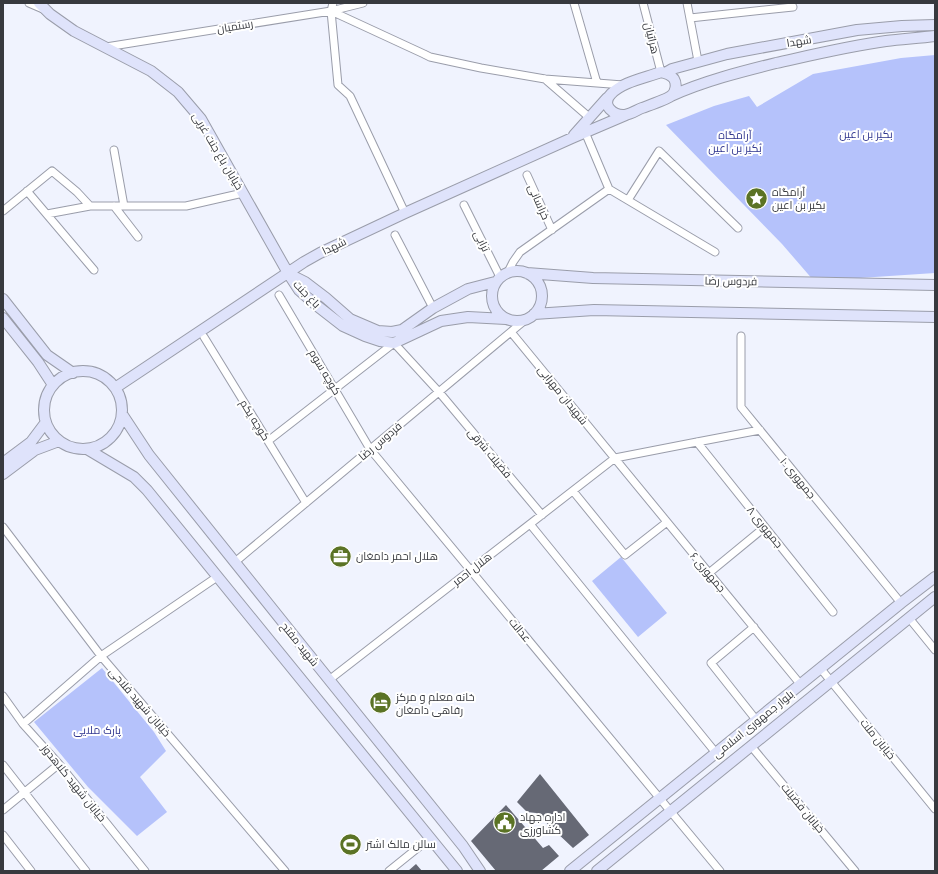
<svg xmlns="http://www.w3.org/2000/svg" width="938" height="874" font-family="Montserrat,Cairo,sans-serif">
<style>
.green{fill:#b5c2fb}
.building{fill:#666975}
.lines{fill:none;stroke-linecap:round;stroke-linejoin:round}
.street-casing{stroke:#9a9daa;stroke-width:9}
.secondary-casing{stroke:#9a9daa;stroke-width:12}
.street{stroke:#fff;stroke-width:7}
.secondary{stroke:#dfe3fb;stroke-width:10}
.labels{text-anchor:middle;dominant-baseline:central;stroke-width:4;stroke-linejoin:round;paint-order:stroke}
.street-label{font-size:11px;fill:#37393e;stroke:#fff}
.park-label{font-size:11px;fill:#30368f;stroke:#fff}
.poi-label{font-size:11px;fill:#37393e;stroke:#fff;text-anchor:start}
</style>
<rect width="100%" height="100%" fill="#f0f3fe"/>
<!-- green -->
<path class="green" d="M935 55V273L814 281 782 244 666 125 714 106 749 96 757 107 813 74 901 58Z
M621 557 667 613 638 637 592 581Z
M102 668 154 732 166 751 140 777 167 812 137 836 88 787 34 722Z"/>
<!-- building -->
<path class="building" d="M540 774 589 835 573 848 536 813 527 812 517 802Z
M506 805 543 848 549 845 559 856 541 871H496L471 841Z
M416 864 422 871H408Z"/>
<g class="lines">
<defs>
<path id="street" d="M29 3 43 9
M333 3 331 11 338 85 350 96 405 213
M574 3 597 83
M643 3 661 72
M687 3 698 61
M331 11 424 54 430 57 481 68 545 79 623 85
M690 18 793 7
M106 47 331 11 363 3
M545 79 590 118
M585 132 609 189 715 252
M114 150 124 206
M527 175 552 230
M27 191 94 270
M628 200 659 151 738 228
M464 205 500 277
M114 206 138 237
M3 211 52 171 77 192 90 206
M47 214 90 206H186L243 193
M395 235 433 308
M508 272 513 262 520 252 609 189
M279 295 370 449 720 871
M511 332 801 685
M741 336V407L901 603
M204 337 306 503
M268 441 394 343 439 392 542 515
M697 442 833 612
M573 491 625 555 667 522
M530 524 716 753
M3 527 101 656 285 871
M235 562 525 320
M709 573 765 527
M909 618 935 650
M754 627 711 663 757 721
M821 669 935 809
M329 680 615 458 697 442 760 430
M3 696 23 724 59 764 145 871
M23 724 101 656 217 577
M751 746 855 871
M3 765 86 871
M3 810 59 764
M3 835 31 871
M389 871 430 838"/>
<path id="secondary" d="M39 3 50 14 74 31 151 71 178 92 201 119 288 273 299 290 316 305 343 326 365 336 380 341 394 343 441 321 468 317 506 319
M661 72C666 73 671 74 674 79 677 84 676 92 671 96 665 100 650 105 642 108 637 110 631 114 625 115 614 116 600 105 611 94 622 82 645 78 661 72Z
M665 73 672 69 727 54 857 30 902 26 935 25
M671 96C704 81 740 72 776 63 812 55 849 46 886 41 902 39 919 38 935 36
M574 135 607 98
M492 296a25 25 0 1 1 50 0a25 25 0 1 1-50 0Z
M527 273 593 278 935 285
M289 274 305 282 326 298 350 319 378 331 392 332 402 330 433 308 468 289 495 282
M3 299 47 355 73 373
M534 314 594 310 935 317
M3 318 38 362 53 385
M44 410a39 39 0 1 1 78 0a39 39 0 1 1-78 0Z
M115 388 304 262 320 253 405 213 572 138 626 115
M122 414 149 455 306 651 463 846 480 871
M87 449 134 477 147 490 457 871
M3 463 31 442 46 422
M3 474 35 450 59 441
M570 871 901 603 935 577
M597 871 935 597"/>
</defs>
<!-- street casing -->
<use href="#street" class="street-casing"/>
<!-- secondary casing -->
<use href="#secondary" class="secondary-casing"/>
<!-- street -->
<use href="#street" class="street"/>
<!-- secondary -->
<use href="#secondary" class="secondary"/>
</g>
<!-- icons -->
<defs>
<symbol id="sight-disc" viewBox="-11 -11 22 22"><circle r="9.5" fill="#5b7325" stroke="#fff"/><path d="M0-6L1.8-2.2L6-1.7L2.9 1.2L3.7 5.4L0 3.3L-3.7 5.4L-2.9 1.2L-6-1.7L-1.8-2.2Z" fill="#fff"/></symbol>
<symbol id="office-disc" viewBox="-11 -11 22 22"><circle r="9.5" fill="#5b7325" stroke="#fff"/><path d="M-6-3h4V-5.5h4V-3h4V5H-6ZM-1-4.5V-3h2v-1.5ZM-6 0V1H6V0Z" fill="#fff"/></symbol>
<symbol id="hotel-disc" viewBox="-11 -11 22 22"><circle r="9.5" fill="#5b7325" stroke="#fff"/><path d="M-6-4.5h1.5V1H6V5H4.5V3h-9V5H-6ZM-4 0a1.8 1.8 0 1 1 3.6 0ZM.5 0V-2.5h3Q6-2.5 6 0Z" fill="#fff"/></symbol>
<symbol id="civic-disc" viewBox="-11 -11 22 22"><circle r="9.5" fill="#5b7325" stroke="#fff"/><path d="M-.6-6.5H3V-4.5H.6V-3L4-1V1h2V6H-6V1h2V-1L-.6-3ZM-1.2 2.5V6h2.4V2.5Z" fill="#fff"/></symbol>
<symbol id="stadium-disc" viewBox="-11 -11 22 22"><circle r="9.5" fill="#5b7325" stroke="#fff"/><path d="M0-5a6.5 5 0 1 0 0 10a6.5 5 0 1 0 0-10ZM-3.5-1.8h7v3.6h-7Z" fill="#fff"/></symbol>
</defs>
<g fill-rule="evenodd">
<use href="#sight-disc" x="744" y="186" width="25" height="25"/>
<use href="#office-disc" x="328" y="544" width="25" height="25"/>
<use href="#hotel-disc" x="368" y="690" width="25" height="25"/>
<use href="#civic-disc" x="492" y="810" width="25" height="25"/>
<use href="#stadium-disc" x="338" y="832" width="25" height="25"/>
</g>
<g class="labels">
<!-- street labels -->
<g class="street-label">
<text transform="translate(235 26) rotate(-9)">رستمیان</text>
<text transform="translate(652 38) rotate(76)">هراتیان</text>
<text transform="translate(799 41) rotate(-9)">شهدا</text>
<text transform="translate(218 151) rotate(59)">خیابان باغ جنت غربی</text>
<text transform="translate(539 202) rotate(66)">خراسانی</text>
<text transform="translate(482 241) rotate(64)">ترابی</text>
<text transform="translate(334 246) rotate(-26)">شهدا</text>
<text transform="translate(731 281) rotate(1)">فردوس رضا</text>
<text transform="translate(307 294) rotate(46)">باغ جنت</text>
<text transform="translate(325 372) rotate(59)">کوچه سوم</text>
<text transform="translate(563 395) rotate(51)">شهیدان مهرابی</text>
<text transform="translate(255 420) rotate(58)">کوچه یکم</text>
<text transform="translate(380 441) rotate(-40)">فردوس رضا</text>
<text transform="translate(490 453) rotate(50)">فضیلت شرقی</text>
<text transform="translate(798 478) rotate(51)">جمهوری ۱۰</text>
<text transform="translate(765 527) rotate(51)">جمهوری ۸</text>
<text transform="translate(472 569) rotate(-38)">هلال احمر</text>
<text transform="translate(708 572) rotate(50)">جمهوری ۶</text>
<text transform="translate(520 630) rotate(50)">عدالت</text>
<text transform="translate(300 644) rotate(51)">شهید مفتح</text>
<text transform="translate(140 702) rotate(49)">خیابان شهید فلاحی</text>
<text transform="translate(753 724) rotate(-39)">بلوار جمهوری اسلامی</text>
<text transform="translate(878 739) rotate(51)">خیابان ملت</text>
<text transform="translate(74 783) rotate(51)">خیابان شهید کلاهدوز</text>
<text transform="translate(803 808) rotate(50)">خیابان فضیلت</text>
</g>
<!-- park labels -->
<g class="park-label">
<text x="866" y="134">بکیر بن اعین</text>
<text x="735" y="135">آرامگاه<tspan x="735" dy="13">بُکیر بن اعین</tspan></text>
<text x="97" y="730">پارک ملایی</text>
</g>
<!-- poi labels -->
<g class="poi-label">
<text x="772" y="192">آرامگاه<tspan x="772" dy="13">بکیر بن اعین</tspan></text>
<text x="356" y="556">هلال احمر دامغان</text>
<text x="396" y="697">خانه معلم و مرکز<tspan x="396" dy="13">رفاهی دامغان</tspan></text>
<text x="520" y="817">اداره جهاد<tspan x="520" dy="13">کشاورزی</tspan></text>
<text x="366" y="844">سالن مالک اشتر</text>
</g>
</g>
<!-- border -->
<rect width="938" height="874" fill="none" stroke="#37393e" stroke-width="8"/>
</svg>
